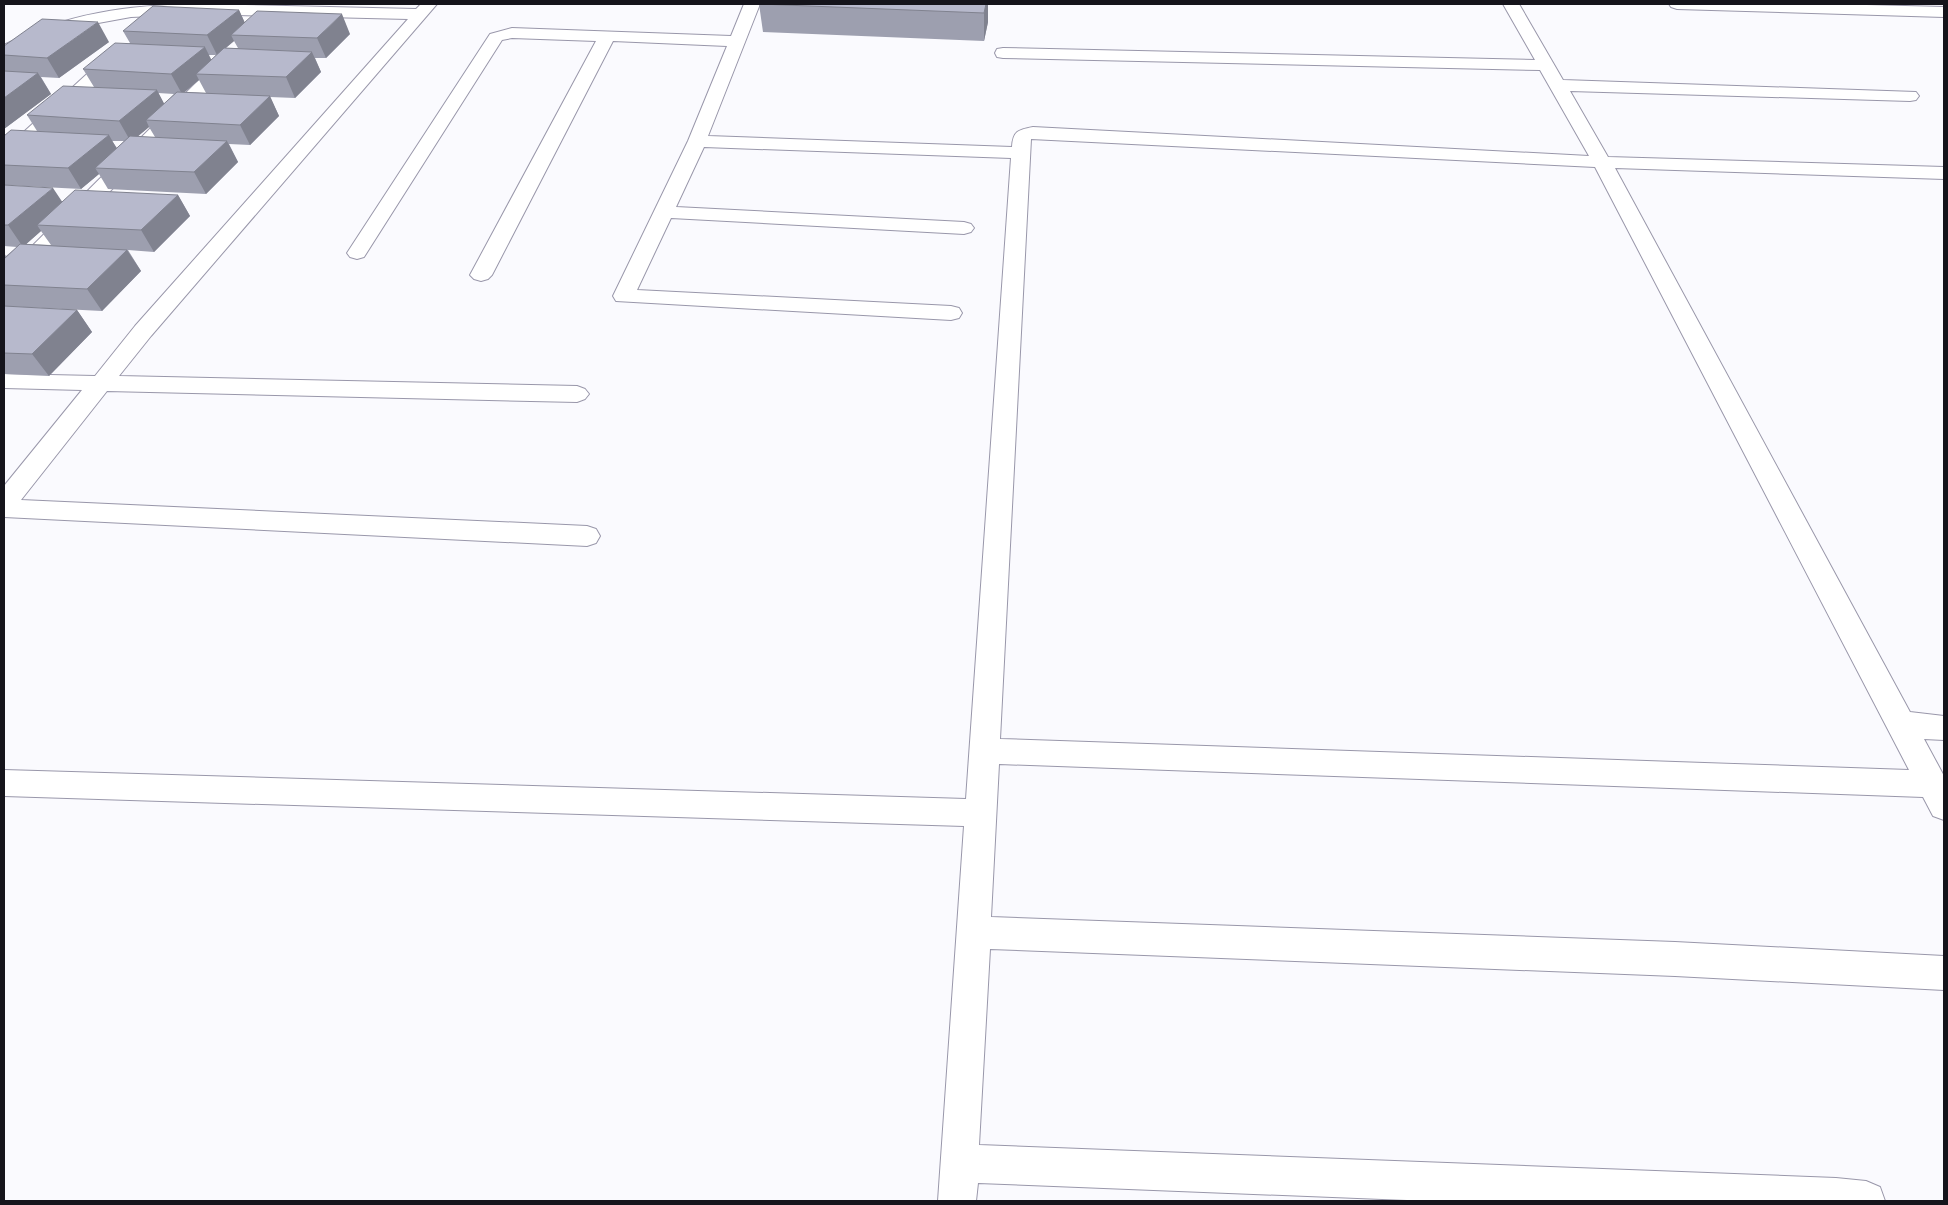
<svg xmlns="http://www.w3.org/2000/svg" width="1948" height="1205" font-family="Jost,sans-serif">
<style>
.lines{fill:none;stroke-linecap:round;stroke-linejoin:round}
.minor-casing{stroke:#9997aa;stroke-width:2}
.minor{fill:#fff;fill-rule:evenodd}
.wall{fill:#9d9faf;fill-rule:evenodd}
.shaded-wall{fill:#80828f}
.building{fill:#b7b9cc;stroke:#80828f}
</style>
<rect width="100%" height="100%" fill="#fafafe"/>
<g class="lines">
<defs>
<path id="minor" d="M198 4 416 9 421 4H437L151 336 119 376 577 386 585 389 589 394 585 399 577 402 107 391 21 500 587 526 596 529 600 536 596 543 587 546 4 517V486L82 390 4 388V374L95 376 135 326 408 19 198 14 131 17 71 28 40 40 4 57V45C67 13 128 5 198 4Z
M744 4H760L708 136 1012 147C1013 131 1018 130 1033 127L1589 156 1540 70 1003 58 997 57 995 53 997 49 1003 48 1535 60 1503 4H1519L1563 80 1916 92 1919 96 1916 100 1910 101 1570 91 1608 157 1944 167V179L1615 168 1910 712 1944 716V740L1924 739 1944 776V820L1933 816 1923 797 999 764 991 917 1675 942 1944 956V990L1675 976 990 949 979 1145 1836 1178 1866 1181 1880 1187 1885 1201H1432L978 1183 976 1201H938L964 826 4 796V770L966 799 1011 158 704 147 676 207 964 222 971 224 974 228 971 232 964 234 671 218 637 290 951 306 959 308 962 313 959 318 951 320 616 301 613 296 688 141 727 46 613 41 492 275 488 279 481 281 474 279 470 275 596 41 512 38 502 40 364 257 357 259 350 257 347 253 490 34 512 28 731 36ZM1031 139 1595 167 1909 770 1000 739Z
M1669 4H1828L1944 7V17L1677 9 1671 7Z
M117 51 123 52 125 56 123 60 11 164 4 166V150L111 52Z
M230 54 236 55 238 59 236 63 12 291 4 292V274L224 55Z"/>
</defs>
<!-- minor casing -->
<use href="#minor" class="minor-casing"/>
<!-- minor -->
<use href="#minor" class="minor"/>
</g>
<!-- wall -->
<path class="wall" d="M759 4H988V22L984 41 763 32Z
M239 10 245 23 350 34 326 58H315L321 72 295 98 270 97 279 116 250 145 229 144 238 162 206 194 108 189 99 174 81 189 4 185V136L37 131 27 115 94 87 83 69 130 43 123 31ZM234 41 238 48H226ZM208 55H216L211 60ZM199 80 206 93 185 92ZM158 93 174 94 164 104ZM149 127 155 137H137ZM112 141H124L117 148Z
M109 42 59 78 41 77 51 94 4 129V46Z
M4 185 62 202 178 195 190 216 154 252 128 250 141 271 102 311 4 306V253L6 256 17 247 4 246ZM41 231 51 245 26 244Z
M4 306 77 310 92 332 49 376 4 374Z"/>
<!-- shaded-wall -->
<path class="shaded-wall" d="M986 4H988V22L984 41V13Z
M239 10 248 30 231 35 234 41 217 55 207 35Z
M342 14 350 34 326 58 317 38Z
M98 22 109 42 59 78 47 58Z
M205 47 215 67 196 74 199 80 182 94 171 74Z
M312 52 321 72 295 98 286 77Z
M38 73 51 94 4 129V98Z
M157 90 168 111 146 120 149 127 131 142 119 121Z
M270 96 279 116 250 145 240 125Z
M109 135 121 156 95 168 99 174 81 189 68 168Z
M227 141 238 162 206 194 194 172Z
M53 188 67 209 37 225 41 231 23 247 8 225Z
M178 195 190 216 154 252 141 230Z
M127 250 141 271 102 311 87 289Z
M77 310 92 332 49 376 32 354Z"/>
<!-- building -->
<path class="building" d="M759 4H986L984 13Z
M153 6 239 10 207 35 123 31Z
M257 11 342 14 317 38 231 35Z
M42 19 98 22 47 58 4 55V46Z
M115 43 205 47 171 74 83 69Z
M224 48 312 52 286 77 196 74Z
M4 71 38 73 4 98Z
M63 86 157 90 119 121 27 115Z
M177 92 270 96 240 125 146 120Z
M11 130 109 135 68 168 4 165V136Z
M130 136 227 141 194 172 95 168Z
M4 185 53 188 8 225H4Z
M75 190 178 195 141 230 37 225Z
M20 244 127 250 87 289 4 285V259Z
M4 306 77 310 32 354 4 353Z"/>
<!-- border -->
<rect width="1948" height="1205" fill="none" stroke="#15141b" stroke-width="10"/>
</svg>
